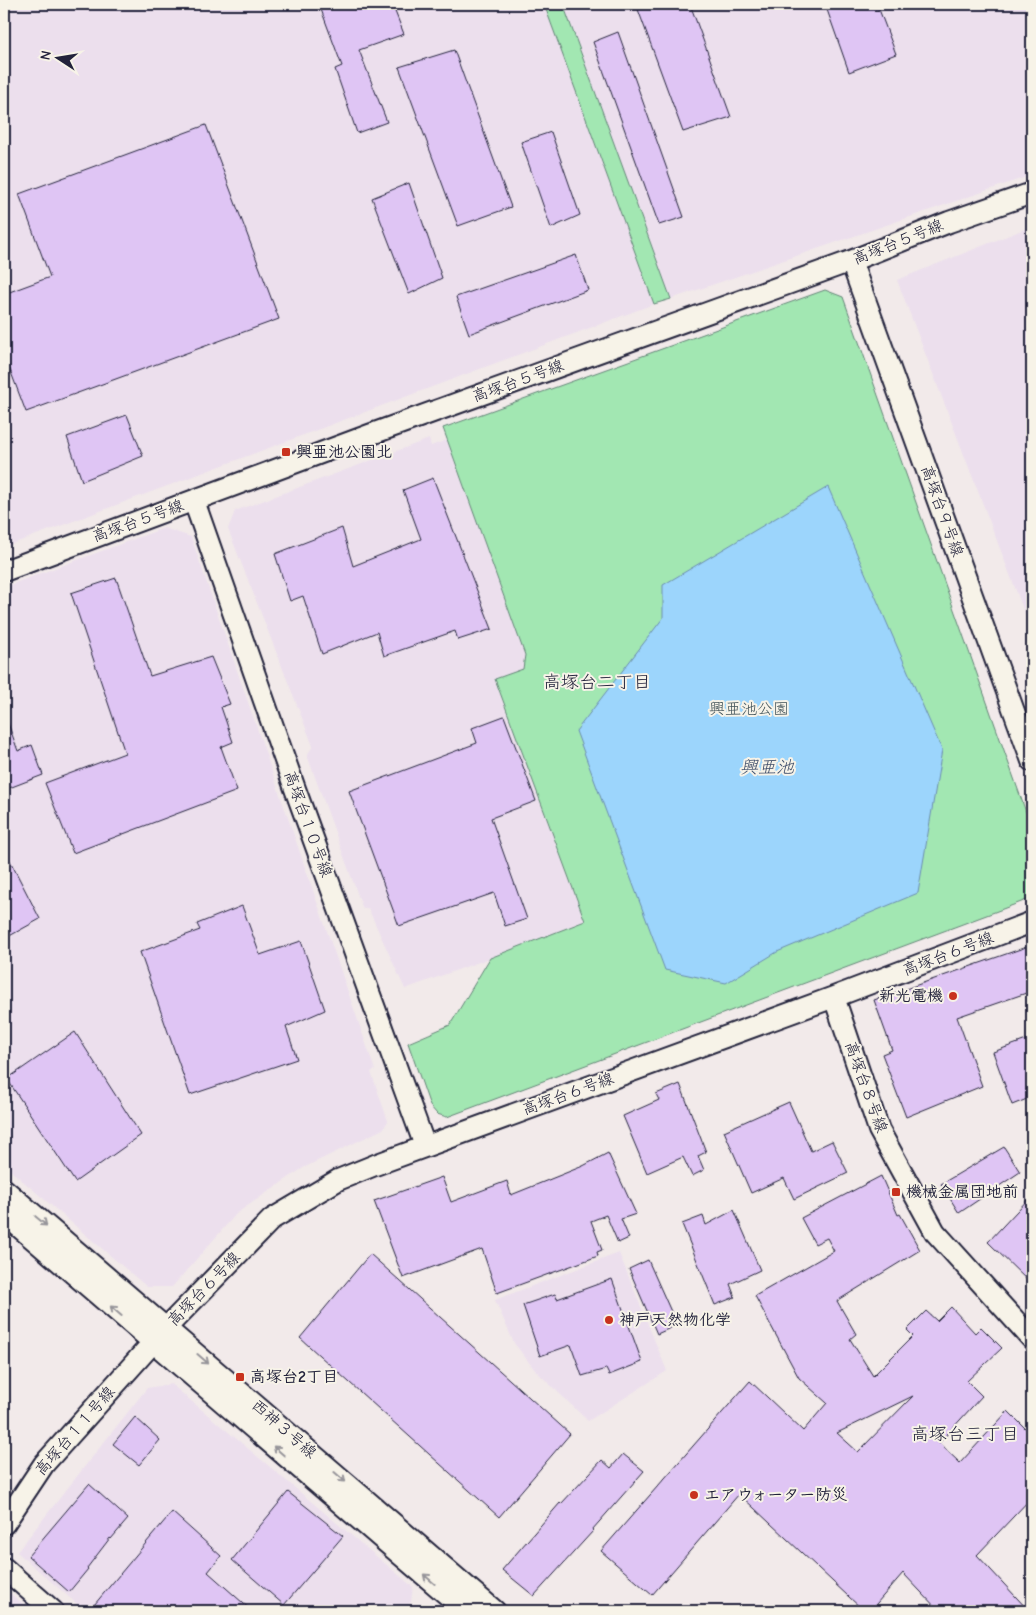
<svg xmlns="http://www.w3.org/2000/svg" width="1036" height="1615" font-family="'Comic Neue','Klee One',sans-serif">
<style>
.built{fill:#ecdfed}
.green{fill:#a2e7b2;stroke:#628476}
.water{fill:#9cd5fc;stroke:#6b8daf}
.building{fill:#dfc5f4;stroke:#22223b;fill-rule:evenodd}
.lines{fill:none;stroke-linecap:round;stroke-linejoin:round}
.minor-casing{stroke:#22223b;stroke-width:24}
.minor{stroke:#f7f3e8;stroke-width:20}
.oneway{stroke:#97959a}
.poi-dot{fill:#c8321e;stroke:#f7f3e8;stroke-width:2}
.labels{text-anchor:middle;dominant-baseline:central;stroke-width:4;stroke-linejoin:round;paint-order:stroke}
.street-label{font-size:16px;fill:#22223b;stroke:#f7f3e8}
.poi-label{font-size:16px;font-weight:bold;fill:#22223b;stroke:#f7f3e8;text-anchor:start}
.park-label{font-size:16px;fill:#425359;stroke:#f7f3e8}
.neighbourhood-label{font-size:18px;fill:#22223b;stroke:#f7f3e8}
.water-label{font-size:18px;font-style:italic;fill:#404f6b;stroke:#f7f3e8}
</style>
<rect width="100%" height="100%" fill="#f2eaea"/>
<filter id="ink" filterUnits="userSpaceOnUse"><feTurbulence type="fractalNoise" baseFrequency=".02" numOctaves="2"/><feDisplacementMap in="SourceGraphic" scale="10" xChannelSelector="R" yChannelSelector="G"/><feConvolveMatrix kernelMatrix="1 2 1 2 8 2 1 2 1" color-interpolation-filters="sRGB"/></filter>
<g filter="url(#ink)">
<!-- built -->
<path class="built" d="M4 4H544L654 304 4 547Z
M563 4H1032V175L671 299Z
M1032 226V632L897 280Z
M429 439 431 446 447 440 525 655 523 669 495 680 585 922 490 958 405 989 368 908 363 909 307 755 313 746 228 529 235 511Z
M164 528 191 537 375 1070 371 1072 388 1121 383 1129 303 1168 237 1213 172 1287H147L4 1165V587Z
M619 1253 667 1371 588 1421 535 1370 514 1343 495 1300Z
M171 1384 413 1587 411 1602 403 1611H85L17 1552 147 1388Z
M4 1588 31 1611H4Z"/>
<!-- green -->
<path class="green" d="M544 4H563L671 299 654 304Z
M825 290 843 297 1032 829V898L447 1117 437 1114 430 1106 408 1043 450 1025 490 958 585 921 495 679 523 669 525 655 443 428Z"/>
<!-- water -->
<path class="water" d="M828 487 942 750 918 893 777 952 726 983 665 970 576 731 663 618V585Z"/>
<!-- building -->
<path class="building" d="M319 4H392L404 34 359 50 387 122 357 133 335 69 342 66Z
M636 4H690L731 117 683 132Z
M825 4H877L896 54 849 72Z
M618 32 684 217 659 225 593 42Z
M454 50 511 207 458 226 399 67Z
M206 125 279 319 26 412 4 354V294L50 277 19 194Z
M551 132 580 215 551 228 521 142Z
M409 183 442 278 409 294 372 198Z
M576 255 588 290 469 334 456 297Z
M127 415 143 456 82 481 67 437Z
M433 478 492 629 458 640 455 631 384 656 377 632 322 654 303 596 290 601 275 554 342 528 353 566 421 539 403 490Z
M116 578 150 676 211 657 230 704 221 707 233 742 221 747 237 791 73 853 45 783 125 753 71 593Z
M5 715 18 751 32 745 43 775 4 790V716Z
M504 716 536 801 491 818 527 919 505 926 494 893 399 926 349 791 477 743 472 728Z
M4 849 40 919 4 939Z
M242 906 260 955 301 941 325 1010 286 1027 297 1059 190 1095 140 952 200 930 197 924Z
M1032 945V991L957 1017 982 1086 906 1117 882 1054 892 1050 874 1000Z
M75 1032 141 1135 75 1182 7 1079Z
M1032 1038V1097L1012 1105 993 1052Z
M680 1084 706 1152 698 1156 704 1170 692 1176 683 1157 647 1173 623 1116 659 1100 656 1094Z
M789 1102 811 1151 832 1141 848 1173 794 1199 784 1178 751 1193 724 1131Z
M1004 1147 1020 1172 959 1213 941 1184Z
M608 1153 636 1214 621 1219 629 1238 618 1243 606 1215 591 1221 602 1250 597 1252 598 1256 497 1293 482 1249 403 1278 374 1201 442 1177 451 1202 507 1181 511 1195 583 1166Z
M881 1176 898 1215 900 1214 920 1250 837 1301 856 1334 850 1339 873 1376 913 1336 907 1330 926 1311 937 1321 951 1307 975 1333 981 1327 1002 1348 967 1381 982 1396 939 1443 960 1463 1008 1411 1032 1435V1497L977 1555 1029 1611H939L903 1573 870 1611H864L739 1494 652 1595 601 1551 750 1381 803 1431 827 1403 799 1378 755 1296 834 1251 827 1238 815 1244 801 1218ZM913 1396 858 1452 837 1433Z
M1032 1195V1285L988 1242Z
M734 1210 760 1270 730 1284 735 1297 715 1305 682 1224 703 1216 706 1225Z
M370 1254 570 1434 499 1517 300 1338Z
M648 1260 677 1325 657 1334 629 1269Z
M612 1279 642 1362 609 1375 606 1369 582 1376 571 1345 540 1356 523 1305 555 1294 557 1299Z
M135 1417 160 1440 139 1465 113 1444Z
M623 1454 644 1471 592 1530 593 1531 534 1596 502 1570 560 1503 561 1504 602 1460 611 1468Z
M89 1484 128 1519 111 1539 110 1538 87 1568 88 1569 69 1592 28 1556Z
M288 1492 343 1536 284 1605 232 1560Z
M172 1512 221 1556 208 1572 252 1611H89Z"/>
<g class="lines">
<defs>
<path id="minor" d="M851 261 1032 761
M194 501 294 786 425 1146
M4 571 369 435 851 261 949 222 1032 193
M834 997 879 1130 935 1232 1032 1339
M4 1189 495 1611
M4 1214 466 1611
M4 1524 44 1464 166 1328 272 1219 338 1180 375 1165 834 997 1032 922
M4 1568 53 1611"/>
</defs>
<!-- minor casing -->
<use href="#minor" class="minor-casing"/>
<!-- minor -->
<use href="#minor" class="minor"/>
</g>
<!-- one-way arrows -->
<defs><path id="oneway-shaft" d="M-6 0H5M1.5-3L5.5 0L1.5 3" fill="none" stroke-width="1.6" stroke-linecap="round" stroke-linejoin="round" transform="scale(1.25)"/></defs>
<g class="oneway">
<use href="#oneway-shaft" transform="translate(41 1221) rotate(40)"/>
<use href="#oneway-shaft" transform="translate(116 1311) rotate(-139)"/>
<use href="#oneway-shaft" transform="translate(203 1359) rotate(41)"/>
<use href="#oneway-shaft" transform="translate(279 1451) rotate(-139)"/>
<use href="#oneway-shaft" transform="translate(340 1477) rotate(41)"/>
<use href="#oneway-shaft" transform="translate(429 1579) rotate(-139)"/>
</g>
</g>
<!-- markers -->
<g class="poi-dot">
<rect x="281" y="447" width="10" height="10" rx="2.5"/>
<circle cx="953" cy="996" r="5"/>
<rect x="891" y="1187" width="10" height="10" rx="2.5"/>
<circle cx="609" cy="1320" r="5"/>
<rect x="235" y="1372" width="10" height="10" rx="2.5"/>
<circle cx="694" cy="1495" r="5"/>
</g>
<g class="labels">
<!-- street labels -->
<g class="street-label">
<text transform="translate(898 242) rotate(-22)">高塚台５号線</text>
<text transform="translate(518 381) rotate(-20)">高塚台５号線</text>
<text transform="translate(942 511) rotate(70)">高塚台９号線</text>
<text transform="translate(138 521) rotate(-20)">高塚台５号線</text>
<text transform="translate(308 824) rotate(70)">高塚台１０号線</text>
<text transform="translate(948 954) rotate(-21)">高塚台６号線</text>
<text transform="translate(866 1087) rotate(70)">高塚台８号線</text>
<text transform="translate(568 1094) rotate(-20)">高塚台６号線</text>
<text transform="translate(204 1289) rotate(-46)">高塚台６号線</text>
<text transform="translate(284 1429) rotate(41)">西神３号線</text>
<text transform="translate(75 1431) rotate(-49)">高塚台１１号線</text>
</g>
<!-- poi labels -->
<g class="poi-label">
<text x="296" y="452">興亜池公園北</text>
<text x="943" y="996" text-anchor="end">新光電機</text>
<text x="906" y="1192">機械金属団地前</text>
<text x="619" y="1320">神戸天然物化学</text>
<text x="250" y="1377">高塚台2丁目</text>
<text x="704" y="1495">エアウォーター防災</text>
</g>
<!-- park labels -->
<g class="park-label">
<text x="749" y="709">興亜池公園</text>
</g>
<!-- neighbourhood labels -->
<g class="neighbourhood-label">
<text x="597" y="682">高塚台二丁目</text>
<text x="965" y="1434">高塚台三丁目</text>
</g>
<!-- water labels -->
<g class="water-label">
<text x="767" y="767">興亜池</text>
</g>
</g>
<!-- margin -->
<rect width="1036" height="1615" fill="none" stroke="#f7f3e8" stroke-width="20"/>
<rect x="10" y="10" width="1016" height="1595" fill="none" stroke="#22223b" stroke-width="2" filter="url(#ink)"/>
<!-- north arrow -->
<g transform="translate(58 58) rotate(282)" stroke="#f7f3e8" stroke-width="4" paint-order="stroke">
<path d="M0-4L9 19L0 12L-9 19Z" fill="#22223b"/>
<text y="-8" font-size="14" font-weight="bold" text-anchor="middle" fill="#22223b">N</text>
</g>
</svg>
